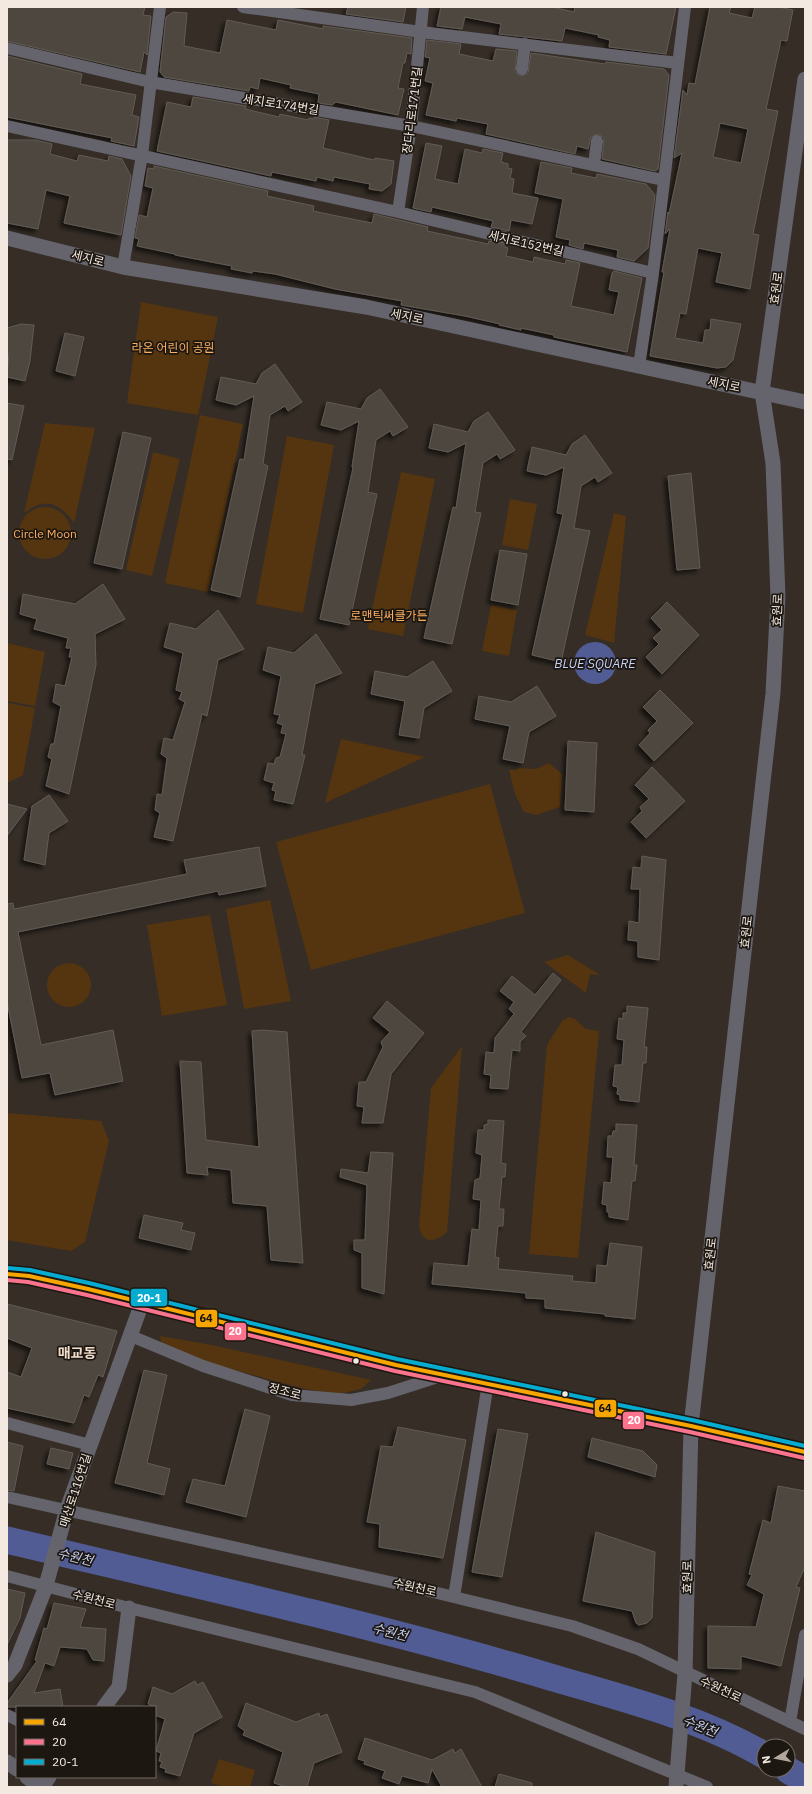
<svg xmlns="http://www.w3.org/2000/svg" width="812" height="1794" font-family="'IBM Plex Sans','Noto Sans KR',sans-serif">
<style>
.green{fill:#553510}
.water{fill:#515c95}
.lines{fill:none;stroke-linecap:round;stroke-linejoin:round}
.river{stroke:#515c95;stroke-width:27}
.building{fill:#4d4740;stroke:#625b54;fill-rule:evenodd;filter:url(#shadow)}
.minor{stroke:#65646c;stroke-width:12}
.tertiary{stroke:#65646c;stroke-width:15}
.bus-1-casing{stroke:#1d1711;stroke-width:7}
.bus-2-casing{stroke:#1d1711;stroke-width:7}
.bus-3-casing{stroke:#1d1711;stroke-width:7}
.bus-1{stroke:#f7a600;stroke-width:4}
.bus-2{stroke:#fc738d;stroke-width:4}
.bus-3{stroke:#06acd0;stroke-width:4}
.bus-dot{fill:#f3e9e0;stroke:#1d1711;stroke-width:1.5}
.labels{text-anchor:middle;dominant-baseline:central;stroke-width:3.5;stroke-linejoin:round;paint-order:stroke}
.street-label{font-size:12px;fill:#f3e9e0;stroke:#1d1711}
.park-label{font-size:12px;fill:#feb062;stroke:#1d1711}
.water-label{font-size:13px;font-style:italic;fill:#c5cff4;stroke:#1d1711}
.quarter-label{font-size:14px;font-weight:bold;fill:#f1decd;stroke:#1d1711}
.line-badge{stroke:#1d1711;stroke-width:1.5}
.badge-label{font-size:11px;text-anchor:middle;font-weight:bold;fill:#fff}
.pale-badge-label{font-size:11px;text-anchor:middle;font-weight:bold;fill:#111}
</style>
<defs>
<filter id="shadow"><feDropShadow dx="-3.5" dy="3.5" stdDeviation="2" flood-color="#0009"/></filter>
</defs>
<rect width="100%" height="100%" fill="#352d26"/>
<!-- green -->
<path class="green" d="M141 302 218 317 198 415 127 403Z
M200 415 243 424 208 592 165 583Z
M45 423 95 428 74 523C59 502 45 497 24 513Z
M287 436 334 445 303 613 256 604Z
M153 452 180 459 152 576 126 570Z
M401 472 435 479 403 636 368 629Z
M510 499 537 504 528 550 502 545Z
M19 533a26 26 0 1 1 52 0a26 26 0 1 1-52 0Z
M614 513 626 516 614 643 585 635Z
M491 605 517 610 509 656 482 651Z
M7 643 45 652 35 706 7 701Z
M7 703 35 708 23 775 9 782H7Z
M341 739 425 757 325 803Z
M549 763 562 774 560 807 536 815 524 812 515 794 509 770H515L519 768 536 769Z
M490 784 525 913 311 970 276 842Z
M270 900 291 1001 244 1009 226 909Z
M210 915 227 1005 162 1016 147 925Z
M568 955 600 975 590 974 586 993 544 962Z
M47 985a22 22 0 1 1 44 0a22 22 0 1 1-44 0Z
M569 1017 575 1019 586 1029 599 1031 578 1258 529 1254 547 1045 562 1021Z
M462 1046 447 1232C435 1243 421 1244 419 1225L431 1088Z
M7 1113 101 1121 109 1141 85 1242 71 1251 7 1240Z
M160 1336 212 1345 371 1380 361 1389 339 1394 305 1389 205 1362 162 1344Z
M219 1759 255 1770 250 1787H224L211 1783Z"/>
<!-- water -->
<path class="water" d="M574 663a21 21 0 1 1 42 0a21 21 0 1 1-42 0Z"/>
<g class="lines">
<!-- river -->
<path class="river" d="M7 1540C184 1582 363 1622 537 1673 613 1696 696 1715 764 1755
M788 1770 805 1780"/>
</g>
<!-- building -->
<path class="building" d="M7 7H145L143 15 151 16 147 55 144 52 140 72 7 41Z
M348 7H406L403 22 346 14Z
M441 7H552L574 12 575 7H676L666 54 609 47 610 40 598 37 599 35 565 28 562 41 499 34 501 24 465 17 462 29 437 26Z
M710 7H731L729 13 752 18 755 7H778L793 10 787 41 781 40 766 109 778 111 753 234 759 235 750 289 716 282 722 253 698 248 686 314 680 313 675 338 703 343 705 330H710L711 319 741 324 733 360 726 367 717 368 650 356 664 272H662L670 229 665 234 668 212 669 214 682 153 674 158 683 90 687 95 689 83 695 84ZM720 123 748 129 741 163 713 157Z
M173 12 187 13 184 46 220 53 227 20 276 30 278 20 323 29V26L412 38 411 54 407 53 405 63H403L398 88 404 89 398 115 336 102 332 105 318 103 319 94 290 88 291 85 260 78 258 89 250 87 249 91 164 77 160 72 166 17Z
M427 40 461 44 459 54 493 61 496 49 517 51 515 72 521 76 528 73 531 53 605 64 606 62 664 69 669 75 658 169 655 171 602 159 604 138 598 134 591 137 588 149 577 146 575 154 486 134 488 124 457 118 456 121 426 115 433 83 425 81 430 58 425 57Z
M7 56 82 74 80 84 136 95 132 115 139 117 134 146 111 141 112 138 7 117Z
M193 97 246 106 245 109 279 117 280 114 308 120 309 118 314 119V117L329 120 323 148 374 160 375 158 394 161 391 184 382 191 369 189 370 184 334 177 333 181 317 177 316 181 272 172 271 176 157 151 167 102 191 107Z
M7 140H35L52 144 50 154 77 161 79 155 108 161 109 156 122 159 131 176 121 235 64 223 70 196 46 190 38 229 7 223Z
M426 143 442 146 435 179 458 184 465 149 482 153 483 149 503 153 501 162 508 164V168L512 169 510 178 514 179 512 193 538 198 532 224 511 220 509 231 491 227 493 221 463 214 432 207 431 212 413 208Z
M541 162 572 168 571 173 596 178 597 174 646 184 655 195 648 248 634 261 617 257 618 250 584 243 583 249 569 245 570 240 556 237 563 199 535 193Z
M154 166 268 191 267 196 314 206 313 211 332 215 372 223 374 214 428 227 427 231 488 244 489 241 506 245 505 247 508 248 506 256 533 262 534 257 565 264 566 260 580 263 571 306 614 315 619 292 609 290 612 273 614 271 642 278 627 352 554 337V335L521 328V330L499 325 500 324 465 316 401 305 402 301 335 289 275 274 253 271 252 273 231 269 232 266 175 255V254L137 246 139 239 135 238 139 215 147 217 153 188 145 186 148 168 154 169Z
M21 324 34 325 30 361 25 381 7 377 9 353 7 352V328Z
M65 333 84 337 75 376 56 371Z
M275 364 302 402 288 411 285 406 270 415 263 464 268 466 240 597 211 590 240 459 244 460 254 396 236 405 216 400 221 377 256 384 262 373Z
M380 389 408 427 393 436 390 431 376 440 368 492 377 494 349 625 320 619 353 468 352 467 359 421 341 430 321 425 327 402 361 409 367 398Z
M7 403 24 406 12 460 7 459Z
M488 412 515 450 500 459 497 454 483 463 475 512 481 513 452 644 424 638 453 507 456 508 466 443 448 452 429 448 434 424 468 432 474 421Z
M123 432 151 438 122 569 94 563Z
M585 435 612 473 598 482 595 477 581 486 574 528 590 531 561 662 532 655 563 514 557 513 564 467 546 475 527 471 532 447 566 455 572 444Z
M691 473 700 568 677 570 668 476Z
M500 550 527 554 518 605 491 600Z
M103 584 125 619 95 634 96 665 69 794 46 786 52 759 48 757 51 744H54L61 706 53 702 56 684 65 686 72 657H69L71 648H66L68 638 34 629 37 619 20 614 23 594 75 604Z
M667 602 699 635 662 674 646 657 659 644 653 638 662 630 651 618Z
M218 610 244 649 218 660 207 716 202 714 173 841 154 837 160 813 155 810 157 794 162 795 167 758 161 754 164 738 173 740 185 702 179 699 182 692 176 690 183 653 164 647 170 623 196 629Z
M316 634 342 673 315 684 302 755H305L293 804 274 800 276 791 272 790 274 783 264 780 268 763 274 764 276 758 280 757 286 734 281 733 283 725 277 723 280 715 274 714 281 676 263 670 268 647 294 653Z
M433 661 452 691 424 708 419 738 399 735 405 701 371 694 375 671 407 677Z
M537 686 556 716 529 732 523 763 503 759 510 726 475 719 479 696 511 702Z
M660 690 693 723 654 761 639 745 650 733 648 730 657 721 643 707Z
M568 741 597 743 594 812 565 810Z
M652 767 685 801 646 838 631 822 642 811 640 807 649 799 635 785Z
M49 795 68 821 49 833 45 865 24 860 32 806Z
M7 804 27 809 7 836Z
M259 847 266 886 219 895 218 891 18 932 41 1045 113 1030 123 1081 55 1095 50 1073 22 1078 7 1001V904L13 903 14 909 187 874 184 860Z
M642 856 666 860 659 960 638 957V941L628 940 629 921 639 923 640 889H631L633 867 641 868Z
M553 973 561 980 521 1032 526 1036 520 1042V1051L512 1050 508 1089 490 1088 491 1075 484 1074 486 1052 494 1053 495 1038 514 1014 509 1009 514 1002 500 991 512 976 535 995Z
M387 1001 424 1033 391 1074 383 1123H362L364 1107 357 1106 359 1082H366L383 1047 381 1042 390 1032 373 1018Z
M627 1006 648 1008 644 1047H647L646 1063H643L639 1102 620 1100V1095L617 1094 618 1087 613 1086 615 1065H622L624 1040 617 1039 619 1018 623 1019V1013H627Z
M262 1030 287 1032 303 1263 271 1260 267 1206 233 1203 231 1170 207 1167 208 1175 187 1173 180 1061 201 1062 206 1140 259 1147 252 1031Z
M488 1120 504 1121 501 1163 506 1164 505 1177H502L499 1209H504L503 1226H498L495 1257 499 1258 498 1269 573 1276 572 1281 596 1283 597 1265 607 1266 610 1243 642 1247 635 1319 605 1316V1314L545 1308V1299L526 1298V1293L432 1284 434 1263 468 1266 472 1229 479 1230 481 1200 473 1199 475 1180 480 1178 482 1155 476 1153 478 1130H484V1125L488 1124Z
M616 1124 637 1125 634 1165H637L635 1181H632L628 1220 609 1217V1212H607V1205L602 1204 604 1182 611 1183 613 1157H607L608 1136H612L613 1131H616Z
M371 1152 393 1153 384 1294 362 1288V1253L354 1250V1240H365L367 1185 340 1177 341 1169 368 1173Z
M144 1215 183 1223 181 1230 195 1233 191 1250 139 1238Z
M7 1304 117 1331 103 1377 98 1375 89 1397 84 1395 74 1423 7 1408V1372L21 1377 32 1348 7 1338Z
M144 1370 167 1375 147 1463 170 1469 164 1495 115 1483Z
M245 1409 270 1416 246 1517 186 1502 193 1479 225 1486Z
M398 1427 466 1440 443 1558 379 1547 380 1524 367 1522 381 1446 393 1447Z
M498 1429 528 1434 502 1577 472 1572Z
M592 1438 643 1451 657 1465 655 1477 588 1457Z
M7 1442 23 1446 14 1491 7 1490Z
M51 1448 73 1453 69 1469 47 1464Z
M778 1486 805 1491V1567L796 1587 800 1588 781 1666 741 1656V1669L708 1668V1626L756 1627 764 1594 747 1585 752 1575 749 1574 763 1520 771 1523Z
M596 1532 655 1552 652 1618 647 1623 639 1625 636 1623 632 1611 583 1601Z
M7 1589 25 1593 20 1618 7 1645Z
M54 1603 86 1609 80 1627 106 1629 104 1661 93 1660 87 1649 60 1647 54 1666 45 1663 34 1693 60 1689 63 1707H7V1703L37 1661 35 1660 44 1628 47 1629Z
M195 1681 197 1685 203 1682 222 1717 194 1733 180 1776 165 1772 166 1769 160 1767 162 1762 159 1761 161 1753 156 1751 165 1719 155 1715V1707L148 1704 153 1687 172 1694Z
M246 1703 296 1722 319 1713 320 1717 327 1714 342 1752 314 1763 307 1787H286L274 1783 283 1752 243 1735 245 1731 238 1726Z
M365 1738 432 1760 453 1749 455 1753 461 1749 482 1787H442L432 1769 428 1783 402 1776 399 1784 382 1778 385 1771 364 1764 365 1761 358 1759Z
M499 1774 532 1783V1787H495Z"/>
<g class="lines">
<!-- minor -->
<path class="minor" d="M243 7 421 32 678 63
M7 48 150 82 411 126 663 180
M522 69 525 44
M7 126 398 212 653 273
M594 165 597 141
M398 212 411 126 423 7
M123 267 142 155 160 7
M639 366 653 273 685 7
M131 1336 203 1366 292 1395 351 1400 388 1393 444 1375
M7 1423 90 1445
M7 1497 417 1588 572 1626 638 1649 805 1729
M7 1576 129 1608 475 1692 707 1787
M454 1597 488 1383
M7 1715 17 1720
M790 1722 805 1635"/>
<!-- tertiary -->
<path class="tertiary" d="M7 238 123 267 366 307 805 402
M7 1274 29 1276 88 1289 396 1365 691 1426 805 1452
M7 1675 15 1665 45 1589 67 1509 142 1303
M104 1707 119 1687 129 1608
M7 1762 17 1769
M27 1777 40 1787
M42 1787 49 1777
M676 1787 685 1673 691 1426 773 693 778 597 773 463 762 392 805 79"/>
<defs>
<path id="bus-1" d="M7 1274 29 1276 88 1289 396 1365 691 1426 805 1452"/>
<path id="bus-2" d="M7 1280 28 1282 87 1295 395 1371 690 1432 804 1458"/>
<path id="bus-3" d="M8 1268 30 1270 89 1283 397 1359 692 1420 805 1446"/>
</defs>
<!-- bus-1 casing -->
<use href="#bus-1" class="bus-1-casing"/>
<!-- bus-2 casing -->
<use href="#bus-2" class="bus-2-casing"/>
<!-- bus-3 casing -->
<use href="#bus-3" class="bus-3-casing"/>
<!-- bus-1 -->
<use href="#bus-1" class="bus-1"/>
<!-- bus-2 -->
<use href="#bus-2" class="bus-2"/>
<!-- bus-3 -->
<use href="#bus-3" class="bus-3"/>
</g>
<!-- markers -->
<g class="bus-dot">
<circle cx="356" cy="1361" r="3.5"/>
<circle cx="565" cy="1394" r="3.5"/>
</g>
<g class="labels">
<!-- street labels -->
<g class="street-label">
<text transform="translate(281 104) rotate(9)">세지로174번길</text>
<text transform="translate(412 110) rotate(-83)">장다리로171번길</text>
<text transform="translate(526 243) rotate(13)">세지로152번길</text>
<text transform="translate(88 258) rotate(14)">세지로</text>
<text transform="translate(776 288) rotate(-82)">효원로</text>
<text transform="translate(407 316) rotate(12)">세지로</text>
<text transform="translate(724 384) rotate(12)">세지로</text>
<text transform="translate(777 610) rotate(-88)">효원로</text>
<text transform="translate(746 932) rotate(-84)">효원로</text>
<text transform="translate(710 1254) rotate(-84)">효원로</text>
<text transform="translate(285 1391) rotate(14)">정조로</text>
<text transform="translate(75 1490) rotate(-72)">매산로116번길</text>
<text transform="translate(687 1577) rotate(-89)">효원로</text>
<text transform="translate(415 1587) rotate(13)">수원천로</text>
<text transform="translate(94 1599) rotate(15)">수원천로</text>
<text transform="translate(721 1689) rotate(25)">수원천로</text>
</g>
<!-- park labels -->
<g class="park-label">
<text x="173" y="347">라온 어린이 공원</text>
<text x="45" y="533">Circle Moon</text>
<text x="389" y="615">로맨틱써클가든</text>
</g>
<!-- water labels -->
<g class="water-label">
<text x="595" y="663">BLUE SQUARE</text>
<text transform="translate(75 1557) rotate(14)">수원천</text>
<text transform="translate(390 1632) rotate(14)">수원천</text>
<text transform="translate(700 1726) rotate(22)">수원천</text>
</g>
<!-- quarter labels -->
<g class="quarter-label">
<text x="77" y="1353">매교동</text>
</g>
</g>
<g class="line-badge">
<rect x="130" y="1288" width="38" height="19" rx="4" fill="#06acd0"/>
<rect x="195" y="1309" width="23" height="19" rx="4" fill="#f7a600"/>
<rect x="224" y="1322" width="23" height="19" rx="4" fill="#fc738d"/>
<rect x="594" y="1399" width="23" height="19" rx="4" fill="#f7a600"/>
<rect x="622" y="1411" width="23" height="19" rx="4" fill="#fc738d"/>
</g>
<g class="badge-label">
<text x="149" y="1302">20-1</text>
<text x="235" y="1335">20</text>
<text x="634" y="1424">20</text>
</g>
<g class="pale-badge-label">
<text x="206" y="1322">64</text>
<text x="605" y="1412">64</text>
</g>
<!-- border -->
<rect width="812" height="1794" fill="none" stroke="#f3e9e0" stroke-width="16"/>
<!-- legend -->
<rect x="16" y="1706" width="140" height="72" fill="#1d1711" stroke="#736b64"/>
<rect x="24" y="1719" width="20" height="6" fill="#f7a600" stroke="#736b64"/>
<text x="52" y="1726" font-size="12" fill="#f3e9e0">64</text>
<rect x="24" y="1739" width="20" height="6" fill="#fc738d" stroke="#736b64"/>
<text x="52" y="1746" font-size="12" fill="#f3e9e0">20</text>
<rect x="24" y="1759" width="20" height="6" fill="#06acd0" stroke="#736b64"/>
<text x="52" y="1766" font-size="12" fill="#f3e9e0">20-1</text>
<!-- north arrow -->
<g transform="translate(776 1758) rotate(260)"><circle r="19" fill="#1d1711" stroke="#736b64"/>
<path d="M0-3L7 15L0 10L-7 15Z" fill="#b0a79f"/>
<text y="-6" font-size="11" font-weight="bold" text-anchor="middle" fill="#f3e9e0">N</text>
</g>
</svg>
